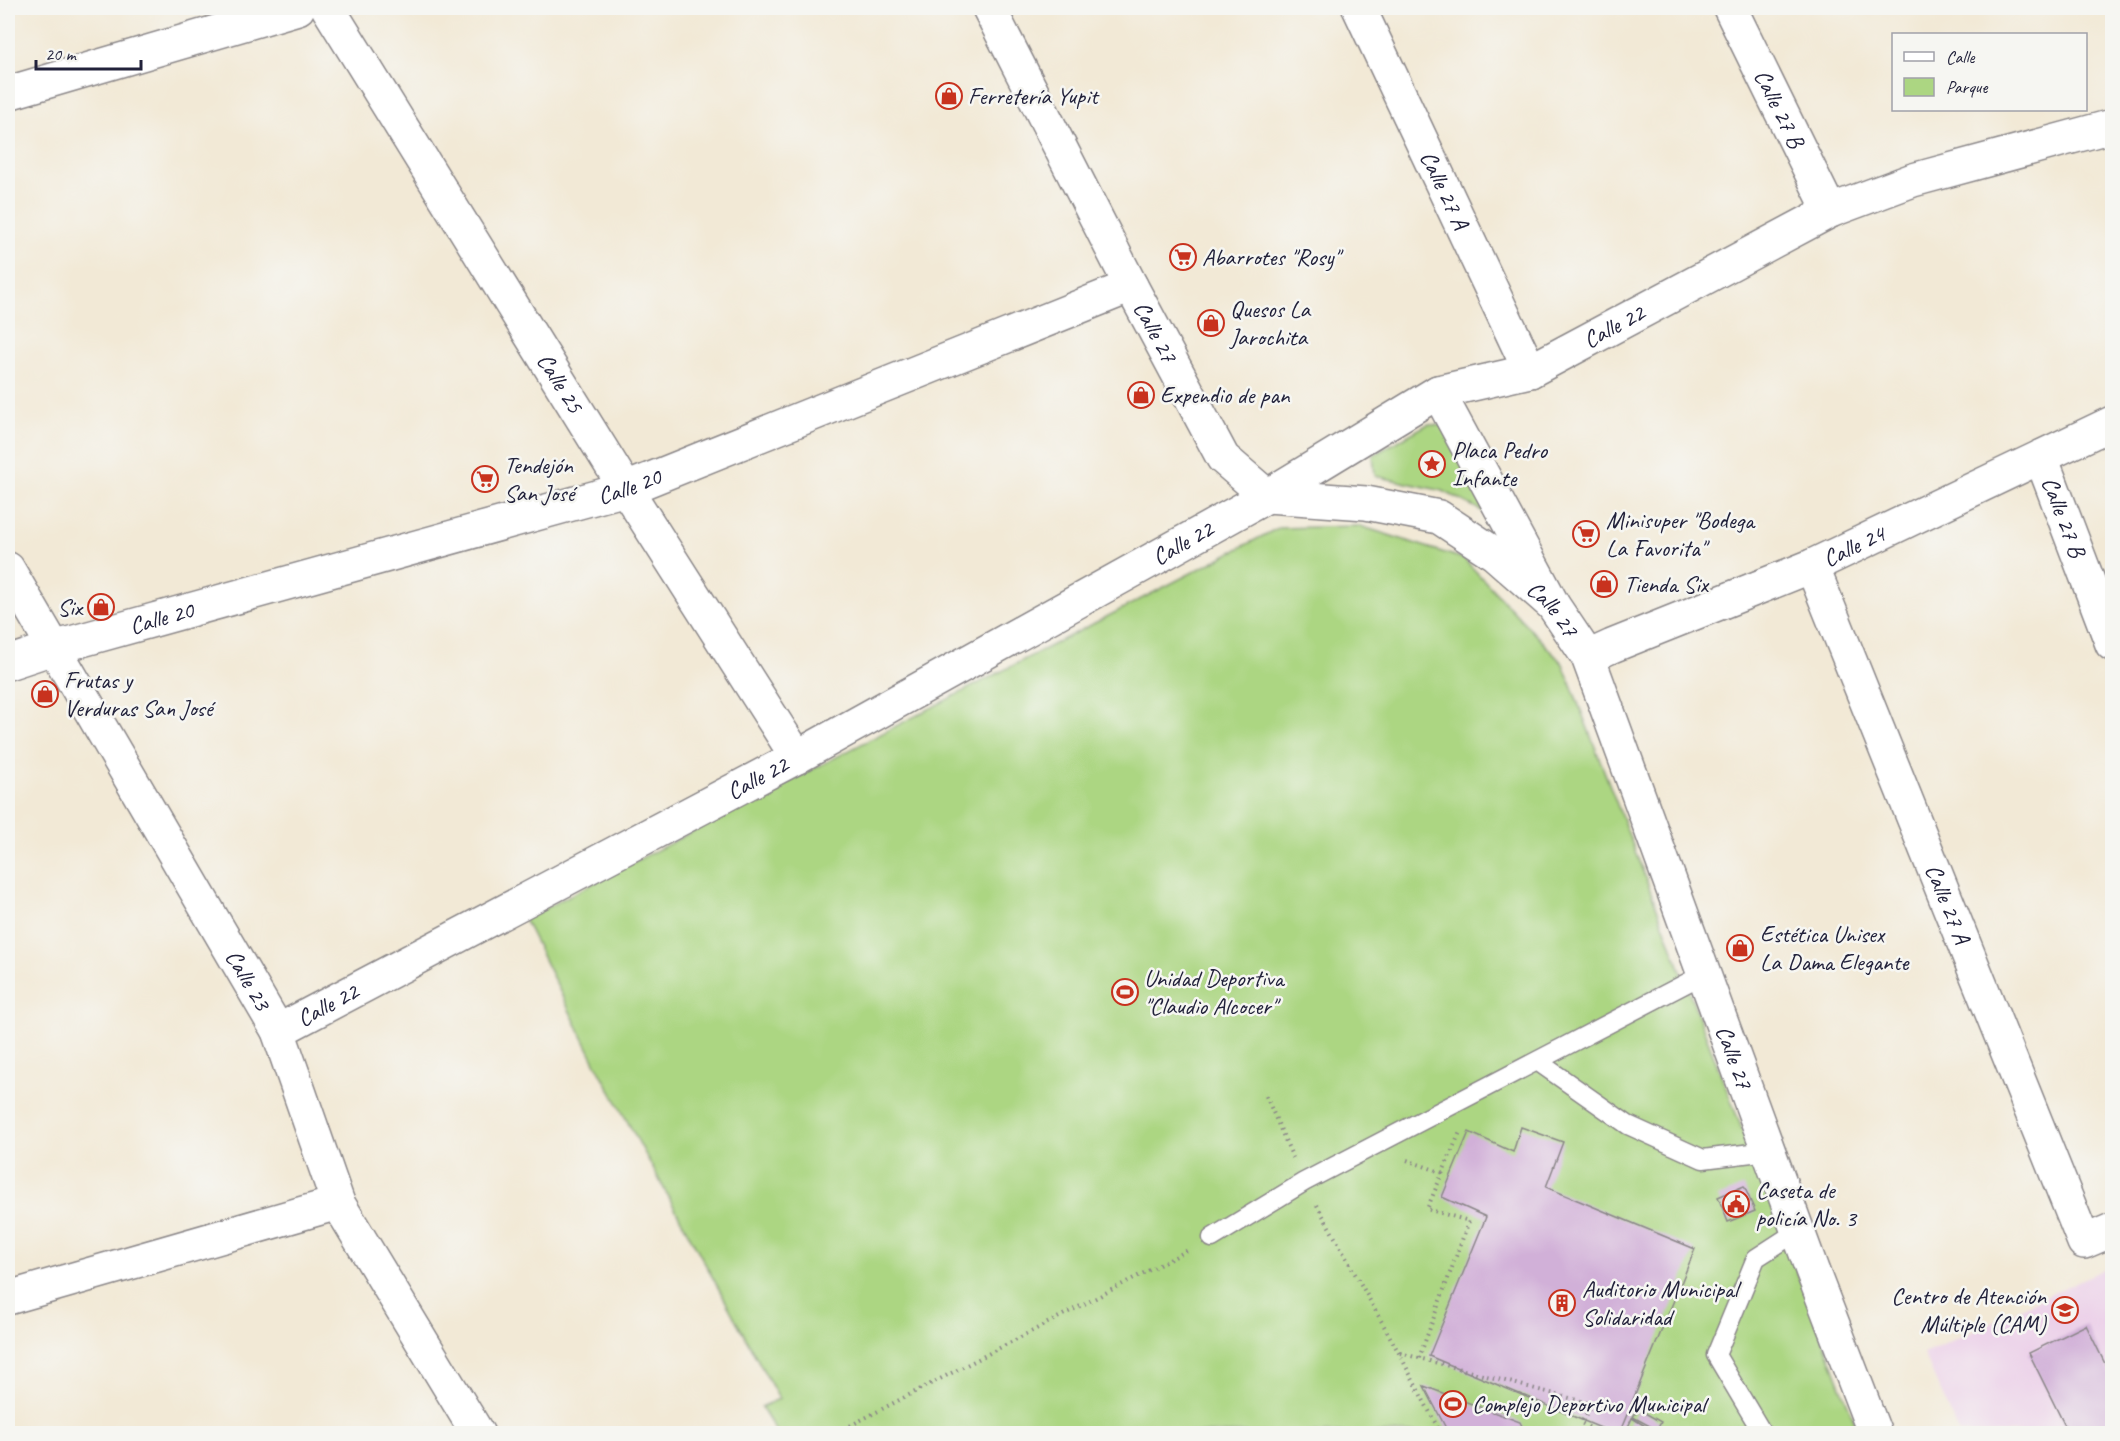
<svg xmlns="http://www.w3.org/2000/svg" width="2120" height="1441" font-family="Caveat,sans-serif">
<style>
.built{fill:#ecd1e9}
.green{fill:#acd682;stroke:#677c5e;stroke-width:1.5}
.building{fill:#d1b0d8}
.lines{fill:none;stroke-linecap:round;stroke-linejoin:round}
.lane-casing{stroke:#8a8688;stroke-width:21}
.street-casing{stroke:#8a8688;stroke-width:36}
.secondary-casing{stroke:#8a8688;stroke-width:36}
.path{stroke:#8a8688;stroke-width:4;stroke-dasharray:1.5 4.5;stroke-linecap:butt}
.lane{stroke:#fff;stroke-width:18}
.street{stroke:#fff;stroke-width:33}
.secondary{stroke:#fff;stroke-width:33}
.labels{text-anchor:middle;dominant-baseline:central;stroke-width:5;stroke-linejoin:round;paint-order:stroke}
.poi-label{font-size:24px;fill:#22223b;stroke:#f6f6f2;text-anchor:start}
.street-label{font-size:24px;fill:#22223b;stroke:#f6f6f2}
</style>
<rect width="100%" height="100%" fill="#f6f6f2"/>
<filter id="ink" filterUnits="userSpaceOnUse"><feTurbulence type="fractalNoise" baseFrequency=".0167" numOctaves="2"/><feDisplacementMap in="SourceGraphic" scale="12" xChannelSelector="R" yChannelSelector="G"/><feConvolveMatrix kernelMatrix="1 2 1 2 8 2 1 2 1" color-interpolation-filters="sRGB"/></filter>
<filter id="wash" filterUnits="userSpaceOnUse"><feTurbulence type="fractalNoise" baseFrequency=".008" numOctaves="4" result="noise"/><feDisplacementMap in="SourceGraphic" scale="24" xChannelSelector="R" yChannelSelector="G"/><feGaussianBlur stdDeviation="1.35" result="paint"/><feColorMatrix in="noise" values="0 0 0 0 0 0 0 0 0 0 0 0 0 0 0 0 0 1.4 0 .05"/><feComposite in="paint" operator="in"/></filter>
<g filter="url(#wash)">
<rect width="100%" height="100%" fill="#f2e9d6"/>
<!-- built -->
<path class="built" d="M2112 1265V1433H1959L1924 1354Z"/>
<!-- green -->
<path class="green" d="M1428 424 1443 426 1490 515 1443 491 1375 476 1373 455Z
M1360 526 1464 559 1563 664 1859 1433H777L761 1407 779 1399 596 1064 524 919 1278 528Z"/>
<g id="blocks">
<!-- building -->
<path class="building" d="M1521 1127 1563 1142 1546 1187 1695 1249 1619 1434H1615L1429 1356 1486 1217 1442 1197 1469 1132 1513 1152Z
M1744 1186 1755 1211 1728 1222 1718 1197Z
M2086 1325 2112 1378V1434H2069L2029 1353Z
M1424 1386 1520 1422 1526 1434H1449Z
M1638 1409 1661 1422 1657 1430 1633 1417Z
M1632 1418 1658 1434H1625Z"/>
</g>
</g>
<g filter="url(#ink)">
<use href="#blocks" fill-opacity="0" stroke="#8a8688" stroke-width="1.5"/>
<g class="lines">
<defs>
<path id="lane" d="M1537 1061 1628 1125 1703 1159 1768 1151
M1212 1238 1304 1182 1704 974
M1763 1434 1716 1355 1756 1258 1798 1231"/>
<g id="street">
<path id="s1" d="M328 8 626 489 797 757"/>
<path id="s2" d="M1359 8 1530 371"/>
<path id="s3" d="M1730 8 1830 211"/>
<path d="M8 93 298 8"/>
<path d="M1438 392 1552 603"/>
<path id="s4" d="M2041 457 2112 644"/>
<path id="s5" d="M1812 566 2084 1242 2112 1230"/>
<path id="s6" d="M8 569 278 1031 338 1203 478 1434"/>
<path id="s7" d="M1588 657 1612 646 1812 566 2112 423"/>
<path id="s8" d="M8 663 53 648 626 489 1131 286"/>
<path id="s9" d="M278 1031 797 757 1267 496 1438 392 1530 371 1830 211 1913 180 2112 126"/>
<path d="M8 1298 338 1203"/>
</g>
<g id="secondary">
<path id="s10" d="M989 8 1131 286 1223 458 1267 496 1366 503 1439 517 1495 554 1553 605 1588 657 1812 1270 1875 1434"/>
</g>
</defs>
<!-- lane casing -->
<use href="#lane" class="lane-casing"/>
<!-- street casing -->
<use href="#street" class="street-casing"/>
<!-- secondary casing -->
<use href="#secondary" class="secondary-casing"/>
<!-- path -->
<path class="path" d="M1266 1096 1293 1158
M1407 1160 1443 1173
M1317 1205 1399 1353 1441 1434
M1400 1353 1592 1404 1581 1423 1602 1434
M1419 1358 1469 1221 1427 1209 1460 1132
M834 1434 1190 1249"/>
<!-- lane -->
<use href="#lane" class="lane"/>
<!-- street -->
<use href="#street" class="street"/>
<!-- secondary -->
<use href="#secondary" class="secondary"/>
</g>
</g>
<!-- icons -->
<defs>
<symbol id="shop-ring" viewBox="-11 -11 22 22"><circle r="9.5" fill="#f6f6f2" stroke="#c8321e" stroke-width="1.5"/><path d="M-5-2.5h2.3a2.7 3.5 0 0 1 5.4 0H5L5.5 6h-11ZM-1.5-2.5h3a1.5 2.3 0 0 0-3 0Z" fill="#c8321e"/></symbol>
<symbol id="supermarket-ring" viewBox="-11 -11 22 22"><circle r="9.5" fill="#f6f6f2" stroke="#c8321e" stroke-width="1.5"/><path d="M-6-5.5h2.5l.6 2H6L4.5 2H-2.5L-4.4-4H-6ZM-1.5 3.2a1.3 1.3 0 1 0 .1 0ZM3 3.2a1.3 1.3 0 1 0 .1 0Z" fill="#c8321e"/></symbol>
<symbol id="sight-ring" viewBox="-11 -11 22 22"><circle r="9.5" fill="#f6f6f2" stroke="#c8321e" stroke-width="1.5"/><path d="M0-6L1.8-2.2L6-1.7L2.9 1.2L3.7 5.4L0 3.3L-3.7 5.4L-2.9 1.2L-6-1.7L-1.8-2.2Z" fill="#c8321e"/></symbol>
<symbol id="stadium-ring" viewBox="-11 -11 22 22"><circle r="9.5" fill="#f6f6f2" stroke="#c8321e" stroke-width="1.5"/><path d="M0-5a6.5 5 0 1 0 0 10a6.5 5 0 1 0 0-10ZM-3.5-1.8h7v3.6h-7Z" fill="#c8321e"/></symbol>
<symbol id="civic-ring" viewBox="-11 -11 22 22"><circle r="9.5" fill="#f6f6f2" stroke="#c8321e" stroke-width="1.5"/><path d="M-.6-6.5H3V-4.5H.6V-3L4-1V1h2V6H-6V1h2V-1L-.6-3ZM-1.2 2.5V6h2.4V2.5Z" fill="#c8321e"/></symbol>
<symbol id="building-ring" viewBox="-11 -11 22 22"><circle r="9.5" fill="#f6f6f2" stroke="#c8321e" stroke-width="1.5"/><path d="M-4-6H4V6H1V3H-1V6H-4ZM-2.5-4.3h1.7v1.8h-1.7ZM.8-4.3h1.7v1.8H.8ZM-2.5-1h1.7V.8h-1.7ZM.8-1h1.7V.8H.8Z" fill="#c8321e"/></symbol>
<symbol id="school-ring" viewBox="-11 -11 22 22"><circle r="9.5" fill="#f6f6f2" stroke="#c8321e" stroke-width="1.5"/><path d="M0-5L7-2L0 1L-7-2ZM-4 1L0 2.5L4 1V4Q0 6-4 4Z" fill="#c8321e"/></symbol>
</defs>
<g fill-rule="evenodd">
<use href="#shop-ring" x="934" y="81" width="30" height="30"/>
<use href="#supermarket-ring" x="1168" y="242" width="30" height="30"/>
<use href="#shop-ring" x="1196" y="308" width="30" height="30"/>
<use href="#shop-ring" x="1126" y="380" width="30" height="30"/>
<use href="#sight-ring" x="1417" y="449" width="30" height="30"/>
<use href="#supermarket-ring" x="470" y="464" width="30" height="30"/>
<use href="#supermarket-ring" x="1571" y="519" width="30" height="30"/>
<use href="#shop-ring" x="1589" y="569" width="30" height="30"/>
<use href="#shop-ring" x="86" y="592" width="30" height="30"/>
<use href="#shop-ring" x="30" y="679" width="30" height="30"/>
<use href="#shop-ring" x="1725" y="933" width="30" height="30"/>
<use href="#stadium-ring" x="1110" y="977" width="30" height="30"/>
<use href="#civic-ring" x="1721" y="1189" width="30" height="30"/>
<use href="#building-ring" x="1547" y="1288" width="30" height="30"/>
<use href="#school-ring" x="2050" y="1295" width="30" height="30"/>
<use href="#stadium-ring" x="1438" y="1389" width="30" height="30"/>
</g>
<g class="labels">
<!-- poi labels -->
<g class="poi-label">
<text x="968" y="96">Ferretería Yupit</text>
<text x="1202" y="257">Abarrotes "Rosy"</text>
<text x="1230" y="309">Quesos La<tspan x="1230" dy="28">Jarochita</tspan></text>
<text x="1160" y="395">Expendio de pan</text>
<text x="1452" y="450">Placa Pedro<tspan x="1452" dy="28">Infante</tspan></text>
<text x="504" y="465">Tendejón<tspan x="504" dy="28">San José</tspan></text>
<text x="1606" y="520">Minisuper "Bodega<tspan x="1606" dy="28">La Favorita"</tspan></text>
<text x="1624" y="584">Tienda Six</text>
<text x="82" y="607" text-anchor="end">Six</text>
<text x="64" y="680">Frutas y<tspan x="64" dy="28">Verduras San José</tspan></text>
<text x="1760" y="934">Estética Unisex<tspan x="1760" dy="28">La Dama Elegante</tspan></text>
<text x="1144" y="978">Unidad Deportiva<tspan x="1144" dy="28">"Claudio Alcocer"</tspan></text>
<text x="1756" y="1190">Caseta de<tspan x="1756" dy="28">policía No. 3</tspan></text>
<text x="1582" y="1289">Auditorio Municipal<tspan x="1582" dy="28">Solidaridad</tspan></text>
<text x="2046" y="1296" text-anchor="end">Centro de Atención<tspan x="2046" dy="28">Múltiple (CAM)</tspan></text>
<text x="1472" y="1404">Complejo Deportivo Municipal</text>
</g>
<!-- street labels -->
<g class="street-label">
<text stroke="none"><textPath href="#s3" startOffset="112">Calle 27 B</textPath></text>
<text stroke="none"><textPath href="#s2" startOffset="201">Calle 27 A</textPath></text>
<text stroke="none"><textPath href="#s9" startOffset="1514">Calle 22</textPath></text>
<text stroke="none"><textPath href="#s10" startOffset="364">Calle 27</textPath></text>
<text stroke="none"><textPath href="#s1" startOffset="441">Calle 25</textPath></text>
<text stroke="none"><textPath href="#s8" startOffset="646">Calle 20</textPath></text>
<text stroke="none"><textPath href="#s4" startOffset="64">Calle 27 B</textPath></text>
<text stroke="none"><textPath href="#s9" startOffset="1028">Calle 22</textPath></text>
<text stroke="none"><textPath href="#s7" startOffset="288">Calle 24</textPath></text>
<text stroke="none"><textPath href="#s10" startOffset="886">Calle 27</textPath></text>
<text stroke="none"><textPath href="#s8" startOffset="160">Calle 20</textPath></text>
<text stroke="none"><textPath href="#s9" startOffset="542">Calle 22</textPath></text>
<text stroke="none"><textPath href="#s5" startOffset="364">Calle 27 A</textPath></text>
<text stroke="none"><textPath href="#s6" startOffset="476">Calle 23</textPath></text>
<text stroke="none"><textPath href="#s9" startOffset="56">Calle 22</textPath></text>
<text stroke="none"><textPath href="#s10" startOffset="1372">Calle 27</textPath></text>
</g>
</g>
<!-- margin -->
<rect width="2120" height="1441" fill="none" stroke="#f6f6f2" stroke-width="30"/>
<!-- legend -->
<rect x="1892" y="33" width="195" height="78" fill="#f6f6f2" stroke="#a1a1a9" stroke-width="1.5"/>
<rect x="1904" y="52" width="30" height="9" fill="#ffffff" stroke="#a1a1a9" stroke-width="1.5"/>
<text x="1946" y="63" font-size="18" fill="#22223b">Calle</text>
<rect x="1904" y="78" width="30" height="18" fill="#acd682" stroke="#a1a1a9" stroke-width="1.5"/>
<text x="1946" y="93" font-size="18" fill="#22223b">Parque</text>
<!-- scale -->
<path d="M36 60v9h105v-9" fill="none" stroke="#22223b" stroke-width="3"/>
<text x="45" y="60" font-size="18" fill="#22223b" stroke="#f6f6f2" stroke-width="4.5" paint-order="stroke">20 m</text>
</svg>
